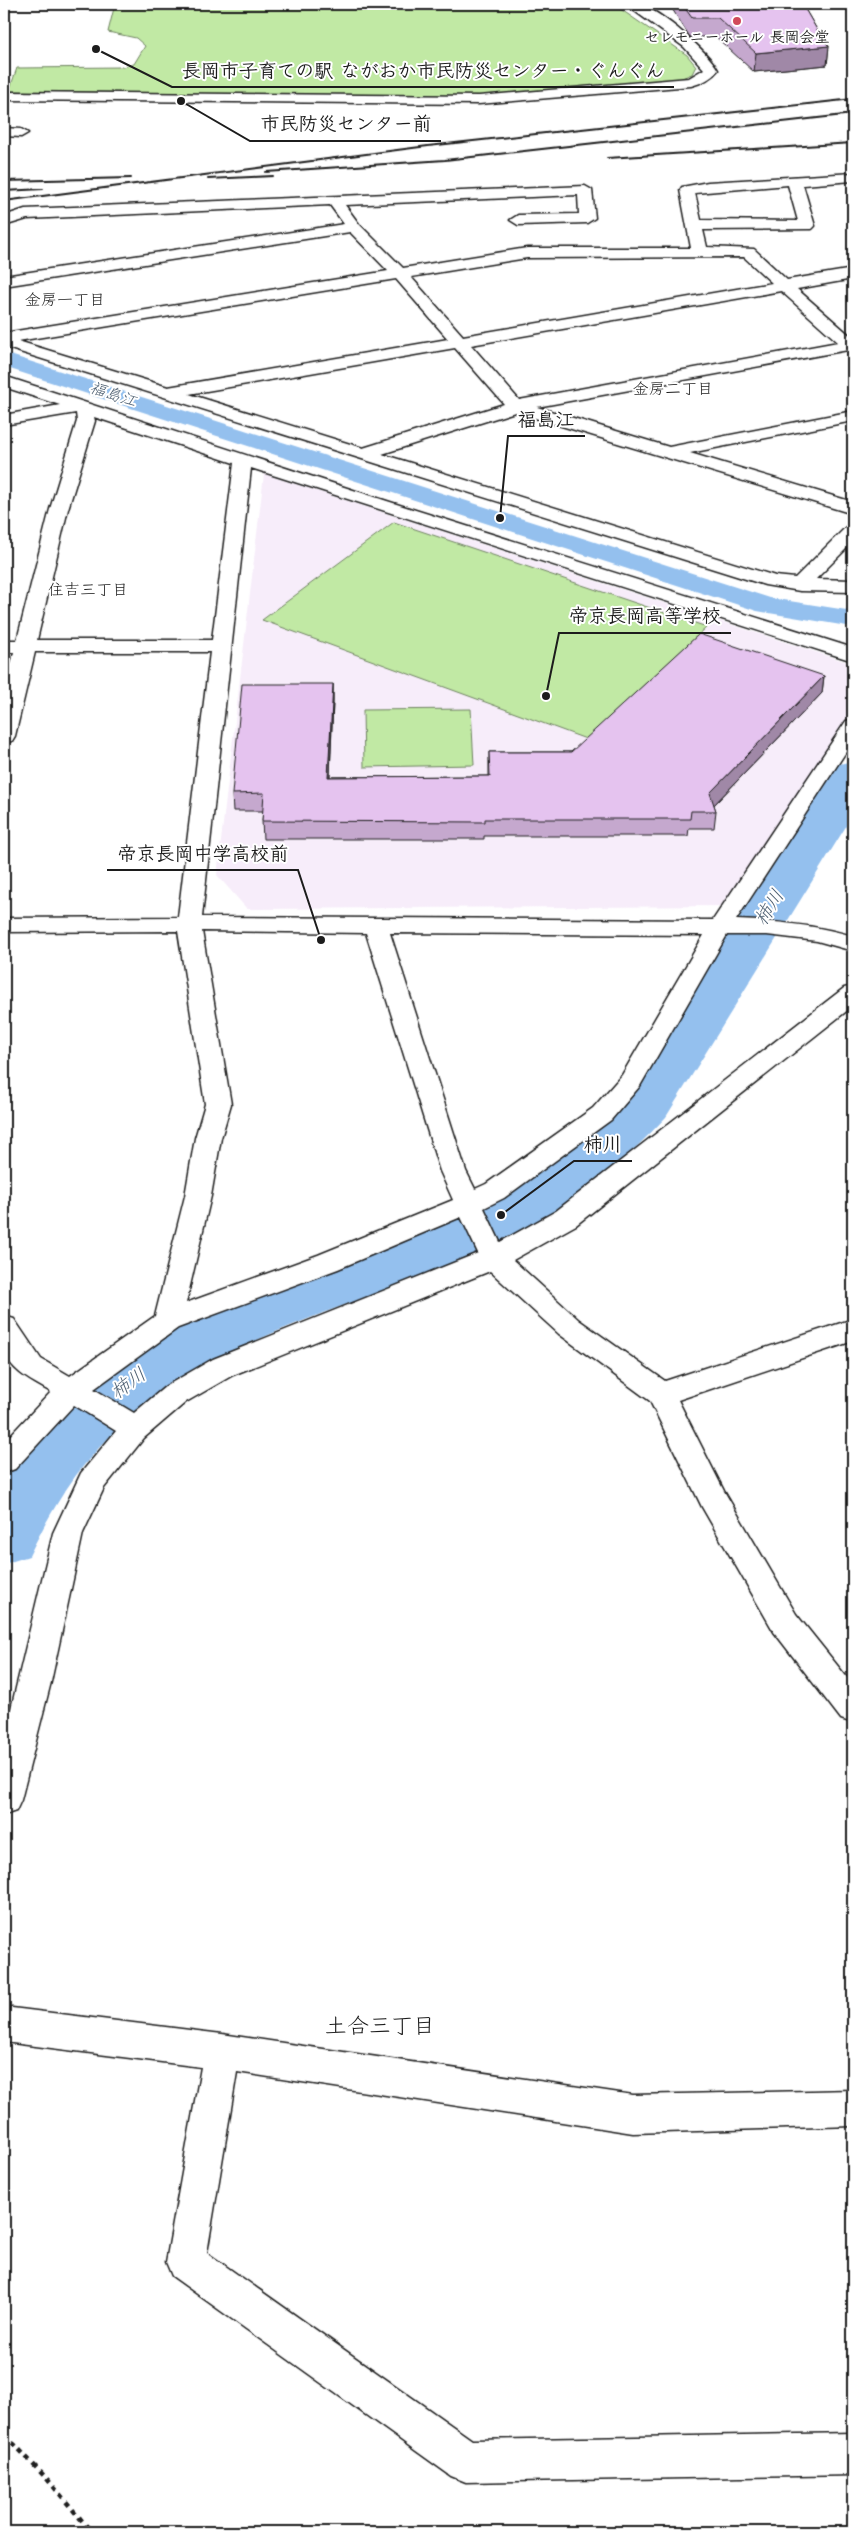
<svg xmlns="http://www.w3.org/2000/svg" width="857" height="2536" font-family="Kalam,'Klee One',sans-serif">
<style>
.built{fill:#f7edfa}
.green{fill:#c1e9a4;stroke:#6e8260}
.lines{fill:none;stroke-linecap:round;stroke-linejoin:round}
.canal{fill:#94c0ee;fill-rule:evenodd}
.river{fill:#94c0ee;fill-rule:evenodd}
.minor-casing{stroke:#1c1c1c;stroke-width:3}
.path{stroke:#1c1c1c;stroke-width:4.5;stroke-dasharray:5 5;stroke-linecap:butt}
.minor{fill:#fff;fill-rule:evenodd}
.rail{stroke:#1c1c1c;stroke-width:2}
.wall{fill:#c5a8ce;stroke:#1c1c1c}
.shaded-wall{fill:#a088a7;stroke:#1c1c1c}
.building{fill:#e5c3ef;stroke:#1c1c1c}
.poi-dot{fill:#d1495b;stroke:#fff;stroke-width:2}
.labels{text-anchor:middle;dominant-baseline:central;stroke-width:4;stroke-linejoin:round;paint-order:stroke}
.far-poi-label{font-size:15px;font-weight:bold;fill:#1c1c1c;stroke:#fff}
.far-neighbourhood-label{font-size:16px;fill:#1c1c1c;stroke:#fff}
.far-water-label{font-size:16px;font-style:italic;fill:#4c5e70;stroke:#fff}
.water-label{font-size:19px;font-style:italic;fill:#4c5e70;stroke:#fff}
.near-neighbourhood-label{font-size:22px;fill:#1c1c1c;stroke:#fff}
.leader{fill:none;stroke:#1c1c1c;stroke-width:2}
.callout-dot{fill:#1c1c1c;stroke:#fff;stroke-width:2}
.callout-label{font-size:19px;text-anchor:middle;font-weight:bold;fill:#1c1c1c;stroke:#fff;stroke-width:4;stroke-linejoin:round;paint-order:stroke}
</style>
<rect width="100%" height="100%" fill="#fff"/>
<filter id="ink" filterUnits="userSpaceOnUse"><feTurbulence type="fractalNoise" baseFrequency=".02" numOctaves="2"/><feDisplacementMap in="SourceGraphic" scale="10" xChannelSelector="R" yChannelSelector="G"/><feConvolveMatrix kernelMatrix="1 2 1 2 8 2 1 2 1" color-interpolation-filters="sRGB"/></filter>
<g filter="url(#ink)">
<!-- built -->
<path class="built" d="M264 474 853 664V728L731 906 247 909 217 875Z"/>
<!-- green -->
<path class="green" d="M115 4H613L687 55 696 66 692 74 679 79 470 97 9 91 17 68 123 67 134 64 145 46 136 38 108 32Z
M394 522 707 627 586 739 262 620Z
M471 709 474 765 364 767 363 710Z"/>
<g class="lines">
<!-- canal -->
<path class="canal" d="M4 353 770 598 853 611V627L757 611 4 367Z"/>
<!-- river -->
<path class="river" d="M853 761V815L666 1117C629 1156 590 1191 544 1219 393 1308 210 1319 90 1458 64 1488 46 1521 29 1556L4 1564V1472L42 1421 98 1370 163 1328 206 1307 375 1245 479 1200 519 1177 557 1151 624 1089 835 765Z"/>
<defs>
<path id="minor" d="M625 4C629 4 636 3 640 4 662 13 707 50 718 70 711 79 702 83 691 86L479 104 4 100V92L479 96 689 78 704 69 684 47Z
M4 128 21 129 28 133 21 137 4 136Z
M853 173V181L803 185 815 226 812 229 703 230 707 247 754 249 787 280 853 269V279L797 289 853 338V351L848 350 537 407 669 447 853 411V421L690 453 853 502V514L515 412 382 454 775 576 795 578 846 527 853 525V542L816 579 853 580V592L800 591 765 585 4 347V333L388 271 350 232 4 286V276L344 224 330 205 27 219 4 226V216L25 209 585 186 592 190 595 218 587 223 518 225 510 220 518 215 579 214 578 195 345 205 359 224 403 268 527 248H691L680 190 682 187 708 182ZM788 185 798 221 701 220 695 193ZM744 257 772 283 463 336 411 277 527 258ZM396 279 448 339 168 387 18 341ZM781 291 838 342 519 400 471 345ZM455 348 504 404 363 448 189 394Z
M4 376 387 501 853 648V661L251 468 202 917 713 920 846 721 853 719V741L736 920C776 921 814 925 853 936V951L817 941 767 935H727L640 1086 611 1120 504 1198 484 1208 500 1242 556 1211 844 988 853 986V1006L576 1225 513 1260 579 1320 665 1381 853 1319V1341L678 1400 724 1491 796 1614 853 1685V1723L841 1719 774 1632 702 1507 650 1401 559 1334 490 1271 233 1375 186 1402 144 1438 104 1488 83 1533 51 1682 21 1800 16 1811 4 1815V1738L53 1533 81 1473 116 1431 74 1405 15 1469 4 1473V1442L51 1392C34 1382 11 1372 4 1351 1 1341 4 1326 4 1316L14 1319 41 1359 70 1376 155 1316 185 1196 195 1138 205 1104 178 931 4 932V918L178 917 210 652H35L15 736 12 741 4 742V694L14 652H4V640H17L50 509 77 421 76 413 4 425V415L60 405 4 387ZM94 417 234 463 212 640H37L68 509 95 421ZM202 931 366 933 440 1171 453 1200 318 1255 186 1303 211 1196 221 1138 231 1104ZM390 933 704 935 622 1075 593 1108 486 1184 475 1189 466 1171ZM461 1217 478 1253 213 1359 166 1386 134 1413 94 1389 178 1328 338 1269Z
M4 2007 222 2034 633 2095 853 2090V2126L633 2133 237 2072 207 2253 472 2440 853 2433V2475L466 2482 451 2476 172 2276 166 2262 201 2067 4 2042Z"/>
</defs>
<!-- minor casing -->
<use href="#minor" class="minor-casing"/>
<!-- path -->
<path class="path" d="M4 2437 14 2444 48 2480 89 2529 100 2532"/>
<!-- minor -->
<use href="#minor" class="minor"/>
<!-- rail -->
<path class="rail" d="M607 158 853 143
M266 172 445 160 853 114
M208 179 273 176
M4 181 131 178
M4 191 43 189
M4 201 428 146 853 99"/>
</g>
<!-- wall -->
<path class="wall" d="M669 4H802L823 40 829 46 827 65 754 72 716 37H690Z
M824 676 822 693 714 805 716 811 714 828H689L688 836H484V839H263L262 821 263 811H233L232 794 333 684V701L330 777 489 776V752H571Z"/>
<!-- shaded-wall -->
<path class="shaded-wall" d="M829 46 827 65 754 72 756 53Z
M824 676 822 693 709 810 710 793Z
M333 684V701L329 794 328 777Z"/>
<!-- building -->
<path class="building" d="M682 4H802L823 40 829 46 756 53 718 18H692Z
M699 634 824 676 710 793 716 811H691L690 819H485V822L262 821 264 793 232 794 242 684H333L328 777 490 776 489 752H571Z"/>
</g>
<!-- markers -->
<circle class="poi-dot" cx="737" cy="21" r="5"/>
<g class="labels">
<!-- far-poi labels -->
<g class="far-poi-label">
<text x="737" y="38">セレモニーホール 長岡会堂</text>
</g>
<!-- far-neighbourhood labels -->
<g class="far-neighbourhood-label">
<text x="65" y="300">金房一丁目</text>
<text x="673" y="389">金房二丁目</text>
<text x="88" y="590">住吉三丁目</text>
</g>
<!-- far-water labels -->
<g class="far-water-label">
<text transform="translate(113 395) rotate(18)">福島江</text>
</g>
<!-- water labels -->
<g class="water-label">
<text transform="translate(770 908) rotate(-58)">柿川</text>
<text transform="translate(129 1384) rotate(-36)">柿川</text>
</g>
<!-- near-neighbourhood labels -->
<g class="near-neighbourhood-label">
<text x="380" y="2027">土合三丁目</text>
</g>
</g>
<!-- callouts -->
<path class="leader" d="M96 49L172 87H674M181 101L250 141H441M500 518L508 436H585M546 696L559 633H731M321 940L298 870H107M501 1215L574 1161H632"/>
<g class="callout-dot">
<circle cx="96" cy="49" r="5"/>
<circle cx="181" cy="101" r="5"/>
<circle cx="500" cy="518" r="5"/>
<circle cx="546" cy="696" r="5"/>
<circle cx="321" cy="940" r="5"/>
<circle cx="501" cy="1215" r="5"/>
</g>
<g class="callout-label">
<text x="423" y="77">長岡市子育ての駅 ながおか市民防災センター・ぐんぐん</text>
<text x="346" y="130">市民防災センター前</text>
<text x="546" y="426">福島江</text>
<text x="645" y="622">帝京長岡高等学校</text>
<text x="203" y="860">帝京長岡中学高校前</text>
<text x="603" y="1151">柿川</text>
</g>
<!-- margin -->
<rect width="857" height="2536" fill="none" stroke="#fff" stroke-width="20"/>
<rect x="10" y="10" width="837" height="2516" fill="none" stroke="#1c1c1c" stroke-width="2" filter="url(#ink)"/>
</svg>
